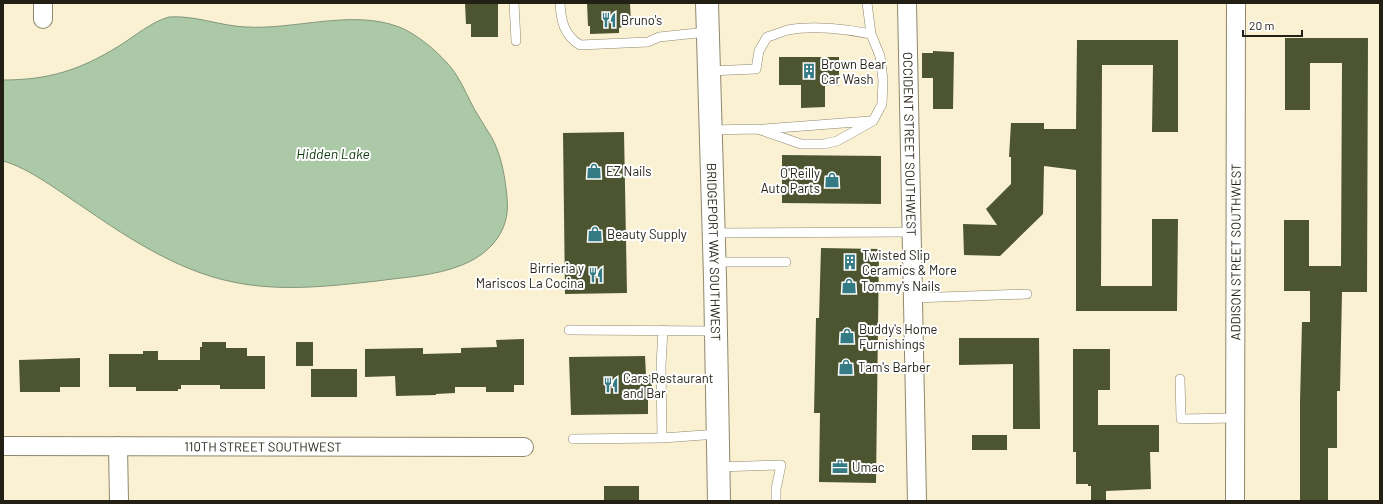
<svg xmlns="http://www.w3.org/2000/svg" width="1383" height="504" font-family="Barlow,sans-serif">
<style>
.water{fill:#abc9a7;stroke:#82967b}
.building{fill:#4d5530}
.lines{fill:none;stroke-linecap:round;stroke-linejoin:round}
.lane-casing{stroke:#8f886c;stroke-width:10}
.street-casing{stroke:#8f886c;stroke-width:20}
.primary-casing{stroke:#8f886c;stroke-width:24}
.lane{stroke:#fff;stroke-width:9}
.street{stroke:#fff;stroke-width:18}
.primary{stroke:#fff;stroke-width:22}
.labels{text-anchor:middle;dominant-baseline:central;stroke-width:4;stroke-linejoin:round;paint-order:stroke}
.poi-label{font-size:13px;fill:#221f14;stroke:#fefefe;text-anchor:start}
.street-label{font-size:13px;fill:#221f14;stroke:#fefefe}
.water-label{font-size:14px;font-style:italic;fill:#0f3a0b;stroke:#fefefe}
</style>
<rect width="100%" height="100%" fill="#f9f1d2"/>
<!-- water -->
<path class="water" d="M169 17C195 15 220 26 246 27 294 30 353 9 399 27 418 34 446 58 457 76 464 87 469 100 476 112 481 121 487 129 492 138 500 153 504 171 506 188 507 196 508 205 507 213 504 238 485 256 462 265 435 276 405 277 377 281 332 286 288 291 244 284 184 275 131 240 83 207 60 192 29 168 3 161V80C49 80 80 70 119 46 135 36 151 22 169 17Z"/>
<!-- building -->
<path class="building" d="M465 3H498V37H471V24H466Z
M587 3H630L631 24 619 28V33L590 34V26H588Z
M1285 38H1368L1367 292H1342L1340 391H1337V448H1328V501H1300V402L1302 322H1310V291H1284V220H1309V266H1341L1342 63H1310V110H1285Z
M1077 40H1178V132H1152L1153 65H1102L1101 286H1152V219H1178L1177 311H1076V170L1044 166 1043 214 1000 256 964 255 963 224 997 225 986 209 1011 184V157H1009L1011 123H1044V129H1076Z
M933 51 954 52 953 109H933V78H922V53H933Z
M779 57H839V86L825 85V107L801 108V85H779Z
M624 132 627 293 565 294 563 133Z
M782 155 881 156V204L782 203Z
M821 248 879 249 876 483 819 482 820 413H814L816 318H819Z
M959 338H1039L1040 429H1013V364L959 365Z
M524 339V385H514V392H486V387H455V393L436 394V395L396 396 395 376 365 377V349L423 348V354L461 353V348L497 347 496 340Z
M202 342H226V348H247V356H265V389H220V385H181V389H178V391H136V387H109V354H143V351H158V360H200V347H202Z
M296 342H313V366H296Z
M1073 349H1110V390H1098V425H1159V452H1150L1151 489 1106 491V501H1091V486H1088V484H1076V452H1073Z
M645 356 646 375H652V395H648V414L571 415 569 357Z
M80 358V387H60V392H20L19 360Z
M311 369H357V397H311Z
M972 435H1007V450H972Z
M604 486H639V501H604Z"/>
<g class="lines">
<defs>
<path id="lane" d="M514 3 516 41
M560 3C561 21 564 35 580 45L648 42 659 37 707 32
M709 71 756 69 759 51 767 37C774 35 781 32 788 30 812 25 847 29 871 34
M764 129 870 121
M710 130 758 129 801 144H824L837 141 873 121 882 104 883 80 880 56 871 34 867 3
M714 233 912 232
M714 262H786
M913 298 1027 294
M569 330 715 331
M1180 379 1181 419 1235 418
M662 438 661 365 663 330
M573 439 662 438 718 434
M718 467 781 465 776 489V501"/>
<g id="street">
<path d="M43 3V19"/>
<path id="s1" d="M907 3 917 501"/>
<path id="s2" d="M3 446 524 447"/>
<path d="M118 446 119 501"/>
<path id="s3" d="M1235 501 1236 3"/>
</g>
<g id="primary">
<path id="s4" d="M707 3 715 278 719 501"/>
</g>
</defs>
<!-- lane casing -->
<use href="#lane" class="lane-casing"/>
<!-- street casing -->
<use href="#street" class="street-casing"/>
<!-- primary casing -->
<use href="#primary" class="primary-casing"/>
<!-- lane -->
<use href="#lane" class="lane"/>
<!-- street -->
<use href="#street" class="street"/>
<!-- primary -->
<use href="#primary" class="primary"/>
</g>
<!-- icons -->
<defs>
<symbol id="restaurant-bare" viewBox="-9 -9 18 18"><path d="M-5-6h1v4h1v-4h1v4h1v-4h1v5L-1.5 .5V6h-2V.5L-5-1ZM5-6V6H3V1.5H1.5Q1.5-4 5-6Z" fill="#347b86" stroke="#fefefe" stroke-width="2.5" paint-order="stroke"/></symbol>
<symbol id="building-bare" viewBox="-9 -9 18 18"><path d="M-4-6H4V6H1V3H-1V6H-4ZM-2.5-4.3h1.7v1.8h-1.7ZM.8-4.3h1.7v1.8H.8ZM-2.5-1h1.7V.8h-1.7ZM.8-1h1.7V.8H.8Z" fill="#347b86" stroke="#fefefe" stroke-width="2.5" paint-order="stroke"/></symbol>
<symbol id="shop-bare" viewBox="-9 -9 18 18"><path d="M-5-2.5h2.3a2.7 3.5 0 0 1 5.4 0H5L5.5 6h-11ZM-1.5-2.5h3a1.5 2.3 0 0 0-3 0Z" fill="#347b86" stroke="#fefefe" stroke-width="2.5" paint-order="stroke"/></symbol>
<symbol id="office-bare" viewBox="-9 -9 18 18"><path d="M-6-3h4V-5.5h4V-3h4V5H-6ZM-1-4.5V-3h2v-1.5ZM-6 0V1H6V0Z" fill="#347b86" stroke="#fefefe" stroke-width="2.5" paint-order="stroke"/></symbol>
</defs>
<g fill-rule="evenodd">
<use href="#restaurant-bare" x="598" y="9" width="22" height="22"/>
<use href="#building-bare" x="798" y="60" width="22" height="22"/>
<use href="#shop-bare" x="583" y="160" width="22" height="22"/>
<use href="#shop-bare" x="821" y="169" width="22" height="22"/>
<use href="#shop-bare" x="584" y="223" width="22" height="22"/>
<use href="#building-bare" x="839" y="251" width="22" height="22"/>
<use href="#restaurant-bare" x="585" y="264" width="22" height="22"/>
<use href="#shop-bare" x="838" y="275" width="22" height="22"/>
<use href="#shop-bare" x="836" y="325" width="22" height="22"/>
<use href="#shop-bare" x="835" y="356" width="22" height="22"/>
<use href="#restaurant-bare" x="600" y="374" width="22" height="22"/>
<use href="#office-bare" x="829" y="456" width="22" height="22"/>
</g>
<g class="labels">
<!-- poi labels -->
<g class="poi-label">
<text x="621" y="20">Bruno's</text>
<text x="821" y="64">Brown Bear<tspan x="821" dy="15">Car Wash</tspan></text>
<text x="606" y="171">EZ Nails</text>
<text x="820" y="173" text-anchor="end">O'Reilly<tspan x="820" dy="15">Auto Parts</tspan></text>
<text x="607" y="234">Beauty Supply</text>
<text x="862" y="255">Twisted Slip<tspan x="862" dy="15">Ceramics &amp; More</tspan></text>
<text x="584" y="268" text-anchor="end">Birrieria y<tspan x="584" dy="15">Mariscos La Cocina</tspan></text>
<text x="861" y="286">Tommy's Nails</text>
<text x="859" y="329">Buddy's Home<tspan x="859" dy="15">Furnishings</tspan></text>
<text x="858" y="367">Tam's Barber</text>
<text x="623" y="378">Cars Restaurant<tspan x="623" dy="15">and Bar</tspan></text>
<text x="852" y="467">Umac</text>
</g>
<!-- street labels -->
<g class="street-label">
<text stroke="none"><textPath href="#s1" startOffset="141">OCCIDENT STREET SOUTHWEST</textPath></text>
<text stroke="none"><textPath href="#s4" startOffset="249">BRIDGEPORT WAY SOUTHWEST</textPath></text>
<text stroke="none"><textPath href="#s3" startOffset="249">ADDISON STREET SOUTHWEST</textPath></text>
<text stroke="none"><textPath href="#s2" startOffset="260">110TH STREET SOUTHWEST</textPath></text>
</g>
<!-- water labels -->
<g class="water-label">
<text x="333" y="153">Hidden Lake</text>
</g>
</g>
<!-- border -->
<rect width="1383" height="504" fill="none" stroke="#221f14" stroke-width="8"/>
<!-- scale -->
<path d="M1243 30v6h59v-6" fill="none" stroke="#221f14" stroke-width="2"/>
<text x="1249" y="30" font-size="12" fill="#221f14" stroke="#fefefe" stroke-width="3" paint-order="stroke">20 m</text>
</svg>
